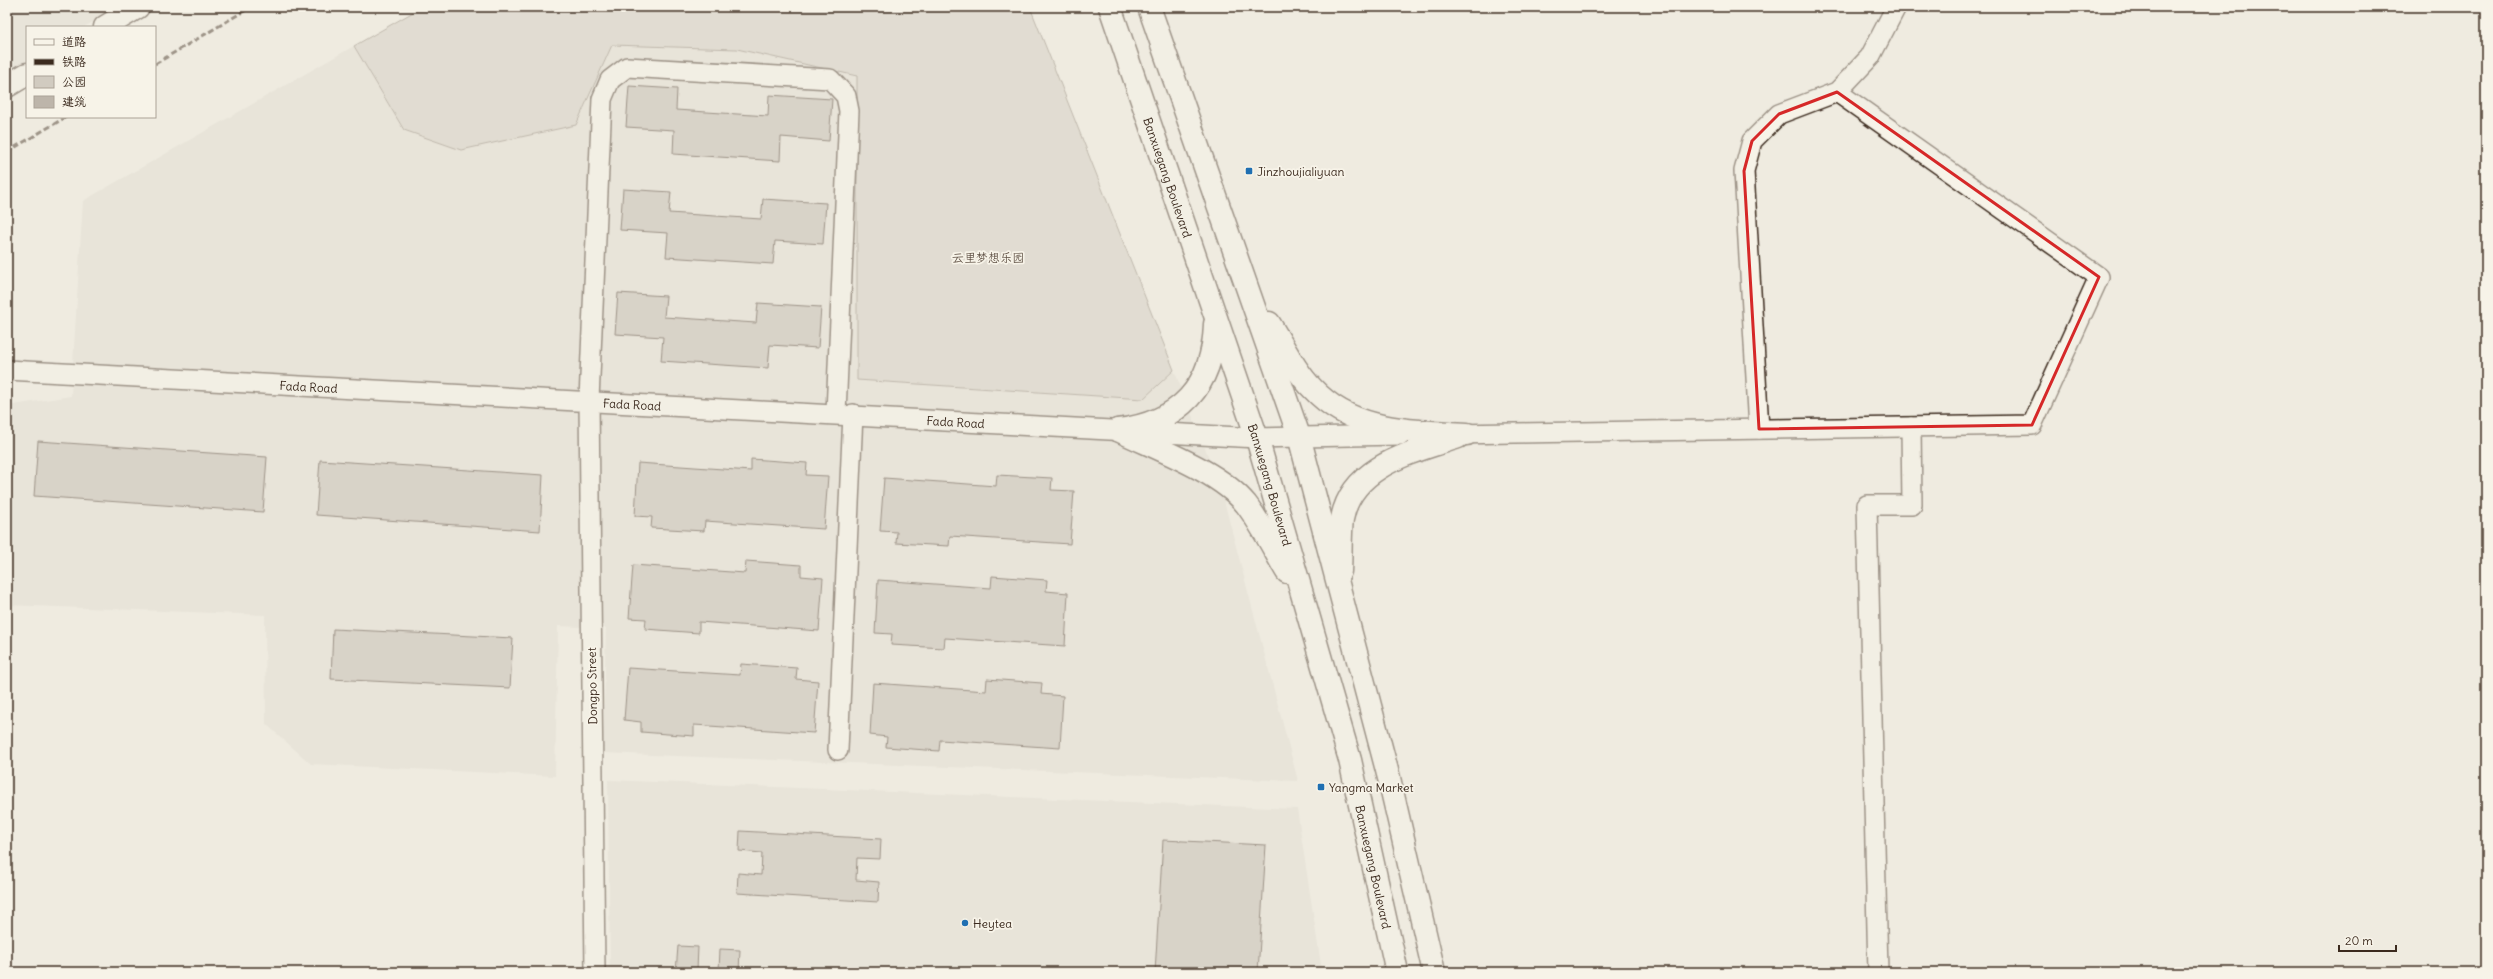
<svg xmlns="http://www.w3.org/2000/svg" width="2493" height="979" font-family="Delius,'LXGW WenKai TC',sans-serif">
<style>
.built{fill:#e0dbd0}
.green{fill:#d1cbc0;stroke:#867a6f}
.building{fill:#bdb5aa;stroke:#3b2a1e}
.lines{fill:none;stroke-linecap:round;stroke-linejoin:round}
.street-casing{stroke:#3b2a1e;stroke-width:22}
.secondary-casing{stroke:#3b2a1e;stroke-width:25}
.primary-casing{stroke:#3b2a1e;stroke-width:25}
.street{stroke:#f7f3e8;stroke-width:19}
.secondary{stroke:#f7f3e8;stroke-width:22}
.primary{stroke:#f7f3e8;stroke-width:22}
.rail{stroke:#3b2a1e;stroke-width:3;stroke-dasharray:6 3;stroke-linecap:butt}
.marked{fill:none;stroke:#d62828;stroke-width:3;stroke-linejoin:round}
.poi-dot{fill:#1f6fb2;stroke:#f7f3e8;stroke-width:1.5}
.labels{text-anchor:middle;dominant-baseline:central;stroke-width:3.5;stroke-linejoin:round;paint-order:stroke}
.poi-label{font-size:12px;fill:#3b2a1e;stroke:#f7f3e8;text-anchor:start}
.street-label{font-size:12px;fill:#3b2a1e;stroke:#f7f3e8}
.park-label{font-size:12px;fill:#605246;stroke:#f7f3e8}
</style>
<rect width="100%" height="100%" fill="#efebe0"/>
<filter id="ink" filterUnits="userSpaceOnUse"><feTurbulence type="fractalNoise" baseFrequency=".025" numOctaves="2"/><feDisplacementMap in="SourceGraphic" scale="8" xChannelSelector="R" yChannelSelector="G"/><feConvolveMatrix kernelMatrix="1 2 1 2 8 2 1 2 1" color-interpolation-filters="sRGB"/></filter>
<g filter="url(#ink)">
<!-- built -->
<path class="built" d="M7 7H118L84 27H27V61L7 73Z
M611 45 737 49 858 76 857 380 1142 399 1174 370 1220 486 1298 781 603 753 606 628 558 626 555 776 311 764 266 724 265 615 7 605V406L71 396 83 201 354 46 404 130 576 125Z
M608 780 1297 809 1322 972H610Z"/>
<!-- green -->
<path class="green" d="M422 7H1030L1174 370 1143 399 857 380V76L737 49 612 45 576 125 461 150 404 130 354 46Z"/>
<!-- building -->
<path class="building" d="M629 86 677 89 676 110 768 116 769 95 832 99 829 141 781 137 780 161 673 154 674 130 626 127Z
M623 189 671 192 669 213 761 219 763 199 826 203 823 244 775 241 773 264 666 257 668 233 620 230Z
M618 293 666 296 664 317 756 323 758 303 821 307 818 348 770 345 768 368 661 361 663 337 615 334Z
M38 441 267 457 263 512 34 496Z
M751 459 807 463 806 475 828 476 824 529 705 521 704 531 651 528 652 517 635 516 638 463 751 471Z
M320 460 543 475 540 531 316 515Z
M997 475 1052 478 1051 490 1074 491 1070 544 950 536 949 546 896 543 897 532 880 531 884 478 996 486Z
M746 561 801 565V576L823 578 819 631 699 622V633L645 629 646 619 629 618 633 565 745 573Z
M992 576 1047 580 1046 591 1068 593 1065 646 945 638 944 648 891 645 892 634 875 633 878 580 991 588Z
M333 629 513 638 510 688 331 679Z
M741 664 797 668 796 679 818 681 814 733 694 725V736L641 732V722L624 720 628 668 740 675Z
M987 679 1042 683 1041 694 1063 696 1060 748 940 740 939 751 886 747 887 737 870 735 873 683 986 691Z
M740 831 881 839 880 859 857 858 856 880 879 882 878 902 737 893 738 873 761 875 762 853 739 851Z
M1163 840 1266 845 1258 972H1155Z
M678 946 698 947 697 970 719 971 720 949 740 950 739 972H676Z"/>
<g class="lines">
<defs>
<g id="street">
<path id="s1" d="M7 370 1257 438 1400 435"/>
<path d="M1759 429 1744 171 1752 141 1779 114 1837 92 1870 57 1896 7"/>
<path d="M1451 434 2032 425 2099 277 1837 92"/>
<path d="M838 750 853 414"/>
<path d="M595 972 589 400 602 99 610 80 627 67 830 79 846 96 849 111 836 413"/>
<path d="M1878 972 1867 505H1912L1911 427"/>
</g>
<path id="secondary" d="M105 27 138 7
M7 86 27 74"/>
<g id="primary">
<path id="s2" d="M1110 7 1257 438 1350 760 1397 972"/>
<path d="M1149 7 1299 436 1389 778 1434 972"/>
<path d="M1269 323C1283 345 1295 371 1313 389 1354 433 1412 430 1467 434"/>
<path d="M1118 430C1157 449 1219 471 1246 504 1262 525 1274 550 1287 572"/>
<path d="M1118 430C1180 422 1213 387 1215 324"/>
<path d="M1340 571C1341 554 1340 535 1342 519 1352 464 1415 452 1458 437"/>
</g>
</defs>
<!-- street casing -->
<use href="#street" class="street-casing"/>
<!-- secondary casing -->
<use href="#secondary" class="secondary-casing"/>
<!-- primary casing -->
<use href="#primary" class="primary-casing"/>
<!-- street -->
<use href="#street" class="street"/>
<!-- secondary -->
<use href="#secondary" class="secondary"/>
<!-- primary -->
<use href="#primary" class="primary"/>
<!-- rail -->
<path class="rail" d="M155 64 251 7
M7 152 66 117"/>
</g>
</g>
<!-- marked area -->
<path d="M0 0H2493V979H0ZM1837 92 2099 277 2032 425 1759 429 1744 171 1752 141 1779 114Z" fill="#efebe0" fill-opacity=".55" fill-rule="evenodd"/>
<path class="marked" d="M1837 92 2099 277 2032 425 1759 429 1744 171 1752 141 1779 114Z"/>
<!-- markers -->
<g class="poi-dot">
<rect x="1245" y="167" width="8" height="8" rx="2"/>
<rect x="1317" y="783" width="8" height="8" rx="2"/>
<circle cx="965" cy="923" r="4"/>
</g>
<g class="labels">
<!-- poi labels -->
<g class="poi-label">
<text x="1257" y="171">Jinzhoujialiyuan</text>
<text x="1329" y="787">Yangma Market</text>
<text x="973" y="923">Heytea</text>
</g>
<!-- street labels -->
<g class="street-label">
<text stroke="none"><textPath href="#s2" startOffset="180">Banxuegang Boulevard</textPath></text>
<text stroke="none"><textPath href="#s1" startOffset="302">Fada Road</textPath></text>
<text stroke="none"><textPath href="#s1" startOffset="626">Fada Road</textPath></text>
<text stroke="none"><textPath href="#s1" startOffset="950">Fada Road</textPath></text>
<text stroke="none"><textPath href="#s2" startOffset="504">Banxuegang Boulevard</textPath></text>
<text transform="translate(592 686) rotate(-91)">Dongpo Street</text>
<text stroke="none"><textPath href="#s2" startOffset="900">Banxuegang Boulevard</textPath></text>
</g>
<!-- park labels -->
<g class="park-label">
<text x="988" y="257">云里梦想乐园</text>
</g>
</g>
<!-- margin -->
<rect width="2493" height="979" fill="none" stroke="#f7f3e8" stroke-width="24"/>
<rect x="12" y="12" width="2469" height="955" fill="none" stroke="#3b2a1e" stroke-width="1.5" filter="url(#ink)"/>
<!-- legend -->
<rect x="26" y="26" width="130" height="92" fill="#f7f3e8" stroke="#aca397"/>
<rect x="34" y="39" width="20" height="6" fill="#f7f3e8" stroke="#aca397"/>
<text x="62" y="46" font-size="12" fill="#3b2a1e">道路</text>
<rect x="34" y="59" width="20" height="6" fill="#3b2a1e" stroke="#aca397"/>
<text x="62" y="66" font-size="12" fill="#3b2a1e">铁路</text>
<rect x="34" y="76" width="20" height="12" fill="#d1cbc0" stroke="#aca397"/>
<text x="62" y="86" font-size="12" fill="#3b2a1e">公园</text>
<rect x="34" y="96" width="20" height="12" fill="#bdb5aa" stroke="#aca397"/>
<text x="62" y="106" font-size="12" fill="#3b2a1e">建筑</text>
<!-- scale -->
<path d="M2339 945v6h57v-6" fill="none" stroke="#3b2a1e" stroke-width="2"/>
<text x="2345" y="945" font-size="12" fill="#3b2a1e" stroke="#f7f3e8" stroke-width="3" paint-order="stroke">20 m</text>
</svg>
